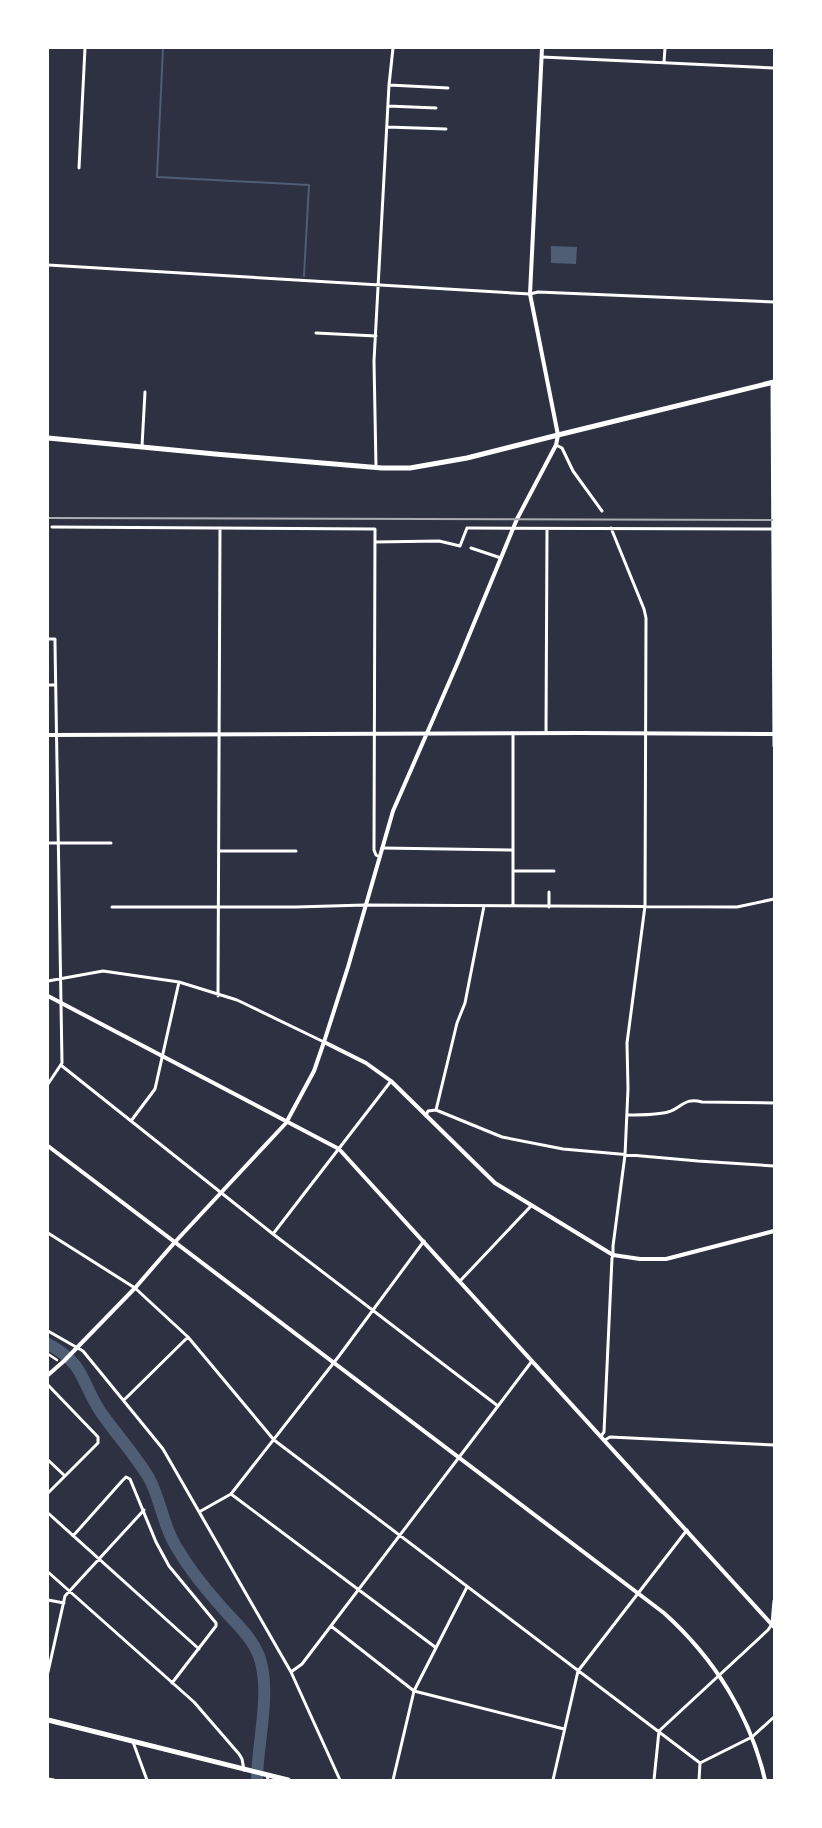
<svg xmlns="http://www.w3.org/2000/svg" width="822" height="1828" font-family="Mulish,sans-serif">
<style>
.water{fill:#4f5d75}
.lines{fill:none;stroke-linecap:round;stroke-linejoin:round}
.stream{stroke:#4f5d75;stroke-width:2}
.river{stroke:#4f5d75;stroke-width:12}
.pedestrian{stroke:#fff;stroke-width:2.5}
.minor{stroke:#fff;stroke-width:3}
.tertiary{stroke:#fff;stroke-width:4}
.primary{stroke:#fff;stroke-width:5}
.trunk{stroke:#fff;stroke-width:5}
.rail{stroke:#abadb3;stroke-width:2}
</style>
<rect width="100%" height="100%" fill="#2d3142"/>
<!-- water -->
<path class="water" d="M551 246 577 247 576 264 551 263Z"/>
<g class="lines">
<!-- stream -->
<path class="stream" d="M163 48 157 177 309 185 304 276"/>
<!-- river -->
<path class="river" d="M48 1344C87 1365 80 1382 102 1414 117 1435 135 1455 149 1478 161 1500 163 1527 177 1548 188 1567 203 1586 218 1603 232 1620 251 1635 259 1656 272 1692 257 1743 257 1780"/>
<!-- pedestrian -->
<path class="pedestrian" d="M48 1354 57 1360"/>
<!-- minor -->
<path class="minor" d="M542 57 774 68
M664 62 665 48
M389 85 448 88
M388 106 436 108
M387 127 446 129
M79 168 85 48
M48 265 530 294 538 292 774 302
M316 333 376 336
M772 383 774 746
M556 445 562 448 573 471 602 511
M142 446 145 392
M376 467 374 361 389 85 393 48
M52 527 375 529 374 850 376 855 380 857
M375 542 439 541 460 546 467 528H469L774 529
M471 548 501 558
M48 639H55V644L62 1063 48 1084
M48 685H55
M546 733 547 529
M48 843H111
M382 848 512 850
M219 851H296
M513 871H554
M549 892V907
M513 906V733
M112 907H296L365 905 737 907 774 899
M48 981 103 971 179 982 237 1000 324 1042
M218 996 220 528
M62 1066 273 1234 498 1406 532 1361
M436 1110 457 1023 465 1003 484 906
M627 1115C639 1115 657 1115 668 1112 682 1108 684 1097 702 1102L774 1103
M426 1116 428 1111 436 1110 502 1137 563 1149 698 1161 774 1166
M131 1121 155 1089 179 982
M48 1233 135 1288 188 1337 274 1440 700 1763
M273 1234 391 1081
M460 1281 531 1206
M48 1331 83 1351 163 1449 291 1672 340 1780
M48 1385 98 1437V1443L48 1493
M124 1400 188 1337
M601 1436 604 1432 612 1258 613 1255V1246L625 1155 628 1089 627 1043 645 906 646 618 644 609 611 528
M605 1440 610 1437 774 1445
M48 1460 65 1476
M231 1494 435 1647
M199 1512 231 1494 339 1356 424 1241
M48 1513 199 1649
M73 1536 122 1481 126 1477 130 1479 156 1542 169 1566 216 1623V1626L172 1683
M48 1572 194 1702 239 1754 242 1759 244 1770
M48 1600 64 1603
M331 1626 414 1691 564 1729
M48 1672 65 1596 144 1510
M291 1672 302 1664 498 1406
M133 1742 147 1780
M267 1775 268 1780
M48 1779 54 1780
M393 1780 414 1691 467 1587
M553 1780 578 1671 687 1530
M654 1780 659 1731 768 1630 772 1624 774 1601
M699 1780 700 1763 752 1737 774 1717"/>
<!-- tertiary -->
<path class="tertiary" d="M48 735 581 733 774 734
M48 996 339 1149 774 1627
M324 1042 366 1063 391 1081 495 1183 613 1255 640 1259H666L774 1231
M48 1146 664 1613C714 1658 750 1715 765 1780
M48 1375 64 1361 135 1288 175 1242 286 1123 314 1071 324 1042 348 967 393 811 458 662 517 519 556 445 558 435 530 294 542 48"/>
<!-- primary -->
<path class="primary" d="M48 438 215 454 382 468H410L467 458 558 435 774 382"/>
<!-- trunk -->
<path class="trunk" d="M48 1720 288 1780"/>
<!-- rail -->
<path class="rail" d="M48 518 774 520"/>
</g>
<!-- border -->
<rect width="822" height="1828" fill="none" stroke="#ffffff" stroke-width="98"/>
</svg>
